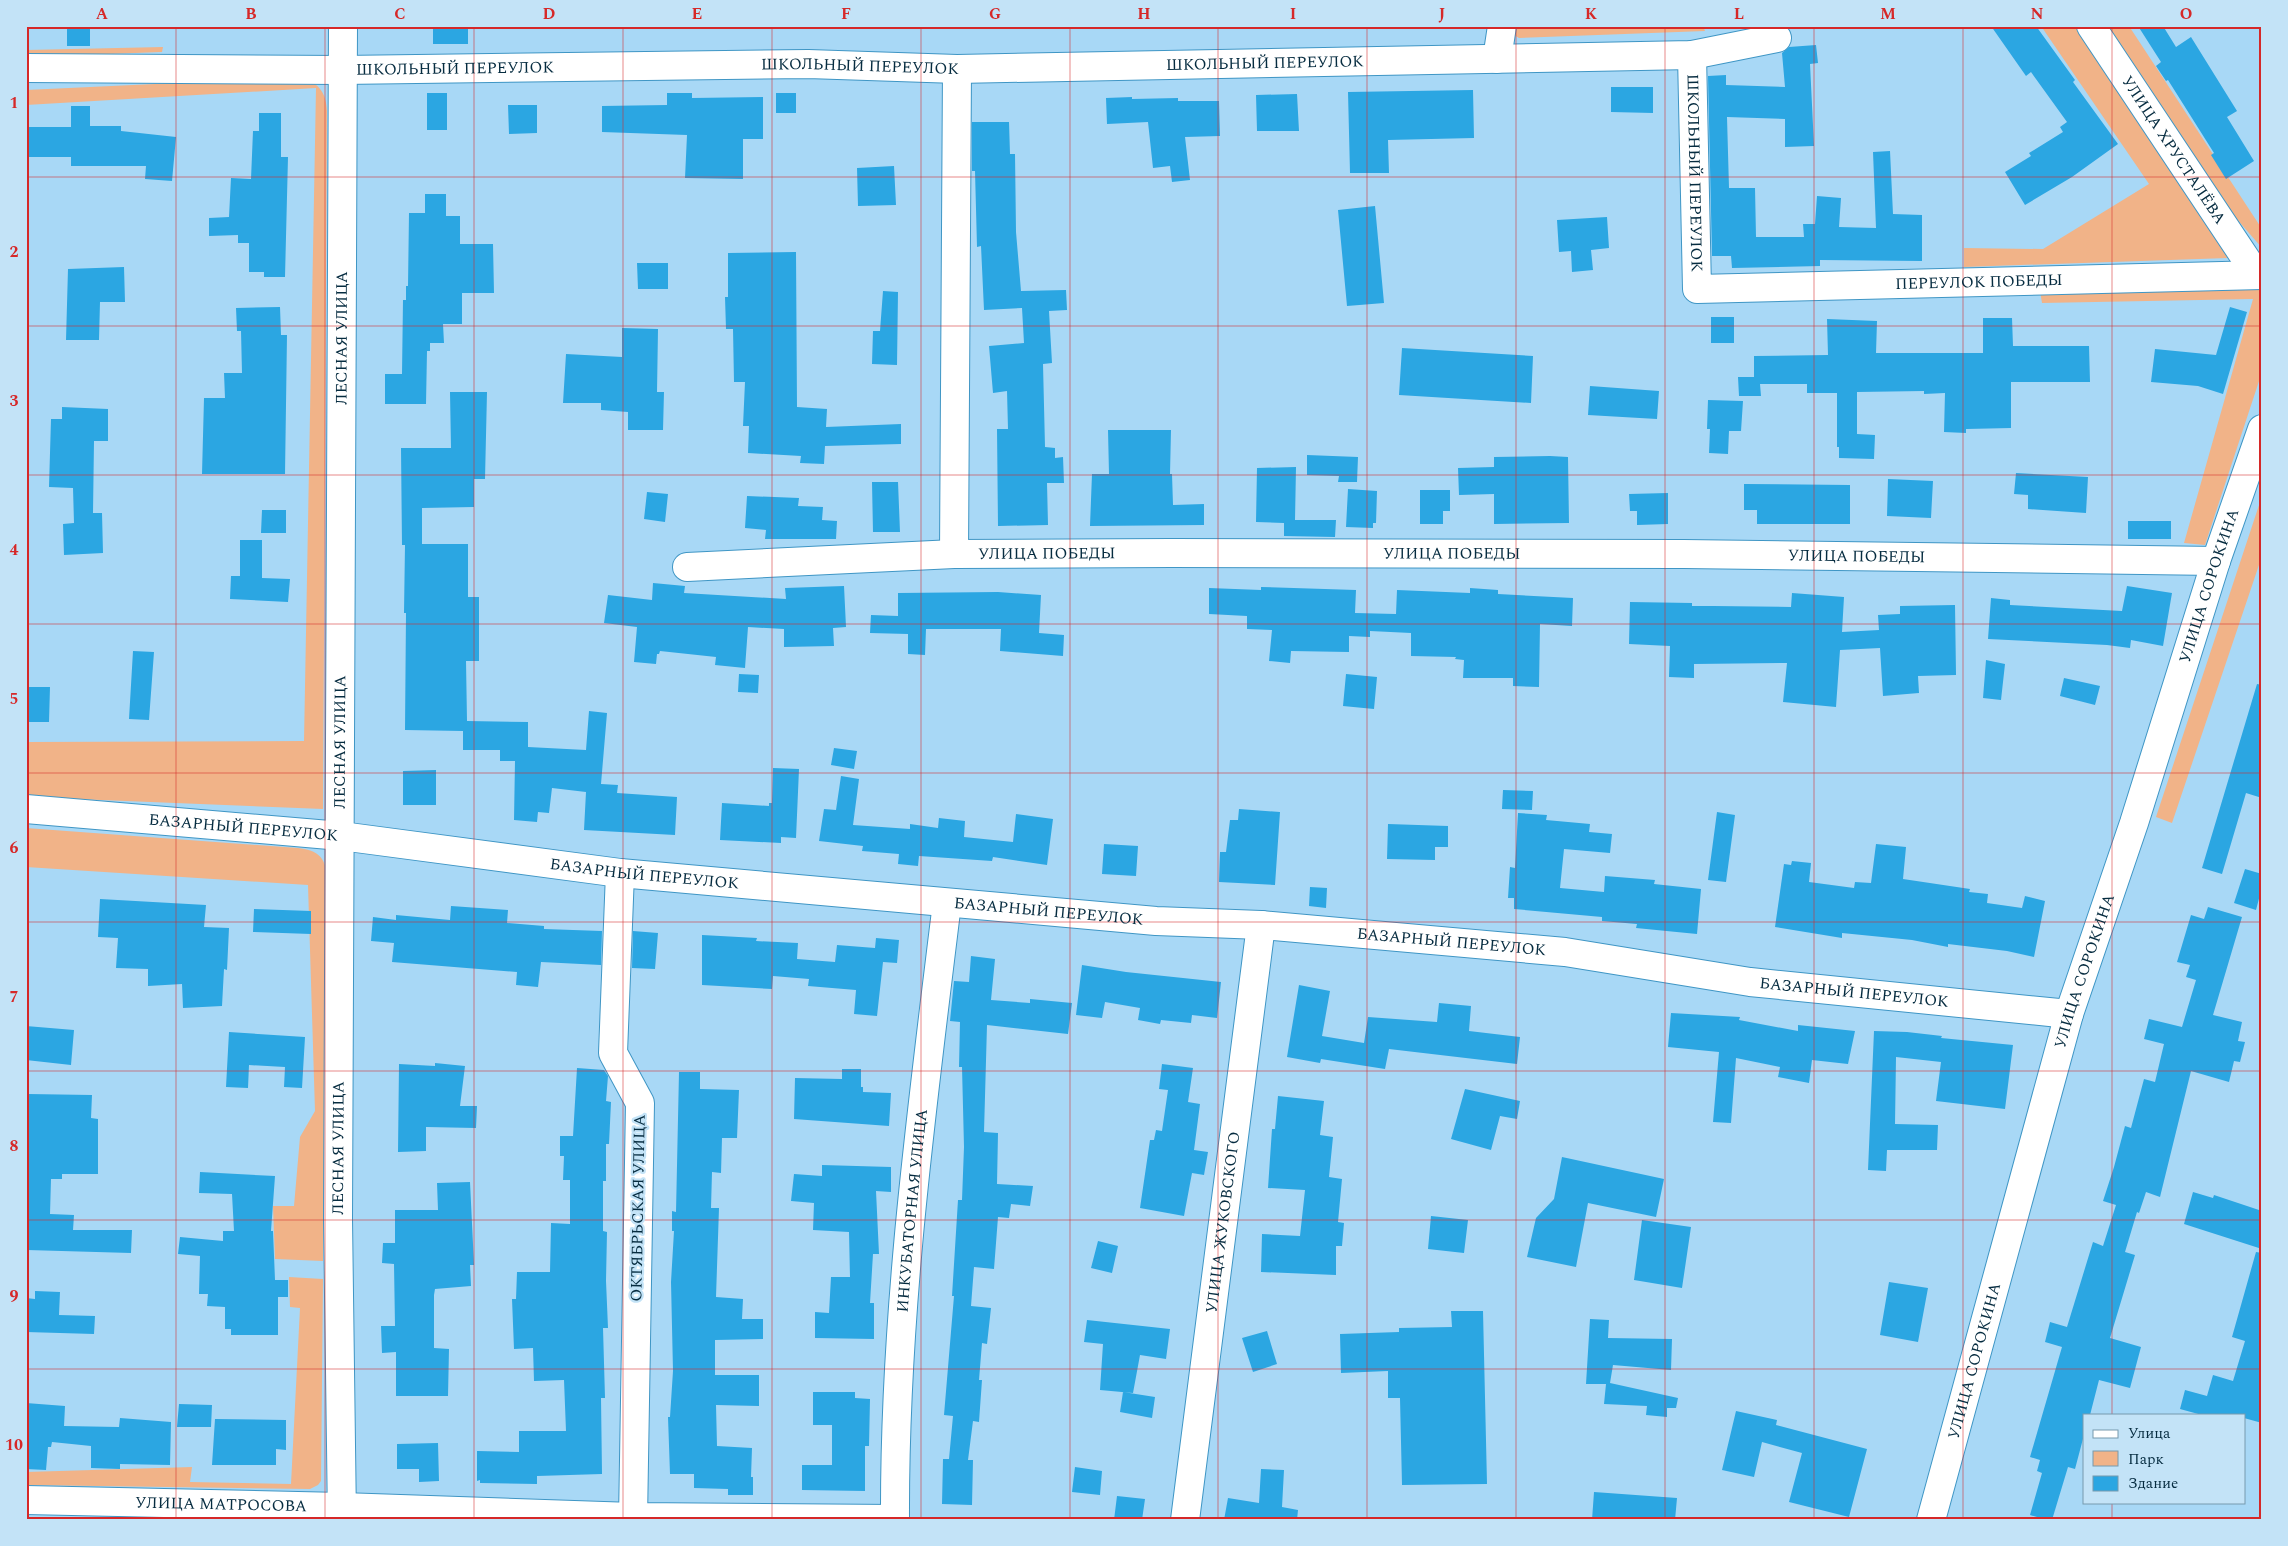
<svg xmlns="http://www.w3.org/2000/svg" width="2288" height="1546" font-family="Spectral,serif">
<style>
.green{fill:#f1b388}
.building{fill:#2ba6e2}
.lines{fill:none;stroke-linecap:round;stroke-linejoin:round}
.minor-casing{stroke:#3f96c5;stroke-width:30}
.minor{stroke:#fff;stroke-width:28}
.grid{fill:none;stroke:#d62828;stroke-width:1;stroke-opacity:0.55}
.labels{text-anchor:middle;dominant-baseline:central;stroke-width:4.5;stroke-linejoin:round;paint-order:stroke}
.street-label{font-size:16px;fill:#062c40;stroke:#c3e3f7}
.neatline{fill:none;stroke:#d62828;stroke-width:2}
.grid-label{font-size:16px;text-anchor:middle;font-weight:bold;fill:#d62828}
</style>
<rect width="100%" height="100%" fill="#a8d8f6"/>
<!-- green -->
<path class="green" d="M1508 26H1703L1705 31 1519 38 1514 35Z
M2041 26H2076L2228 258 1964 267V248L2043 249 2149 184Z
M2104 26H2129L2262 229V248L2235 217Z
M163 47 162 52 26 57V50Z
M302 77C319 84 326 92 327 111L323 809 26 797V742L304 741 316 88 26 105V90Z
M2039 285 2262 290V372L2205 545 2184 543 2253 299 2042 303Z
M2262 496V556L2172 823 2156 817Z
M26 828 298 848C324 851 326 862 328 885L323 1261 275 1259 273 1206H294L300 1137 315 1111 308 885 26 867Z
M289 1277 323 1279 321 1481 318 1485 310 1489 26 1485V1472L192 1467 190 1482 291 1484 300 1308 290 1307Z"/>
<!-- building -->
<path class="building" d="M67 26H90V46H67Z
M433 26H468V44H433Z
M1991 26H2036L2075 80 2073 82 2118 144 2072 177 2025 205 2005 172 2031 156 2029 153 2063 132 2060 127 2067 122 2031 72 2026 76Z
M2138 26H2163L2176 47 2191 37 2237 111 2227 117 2254 161 2226 179 2211 155 2214 153 2168 80 2166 81 2156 66 2161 62Z
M1816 45 1818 63 1810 64 1814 146 1785 147V119L1727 117 1729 188H1755L1756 237H1804L1803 224H1815L1817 196 1841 198 1839 227 1876 228 1873 152 1890 151 1893 214 1922 215V261L1820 260V266L1732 268 1731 256H1712L1708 76 1726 75V85L1785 87 1782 53 1789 47Z
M1611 87H1653V113L1611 112Z
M1473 90 1474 138 1388 140 1389 173H1350L1348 92Z
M427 93H447V130H427Z
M667 93H692V98L763 97V139H743V179L685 178 687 135 602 132V106L667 105Z
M776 93H796V113H776Z
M1297 94 1299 131H1257L1256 95Z
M1132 97V99L1178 98V101H1219L1220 136 1185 137 1190 180 1172 182 1170 166 1153 168 1148 122 1107 124 1106 98Z
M508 105H537V133L509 134Z
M71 106H90V126H121V131L176 137 172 181 145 179 146 166H71V157H26V127H71Z
M259 113H281V157H288L285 277H264V272H249V243H238V235L209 236V218L229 217 231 178 251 179 253 131H259Z
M972 122H1009L1010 154H1015L1016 232 1021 291 1066 290 1067 310 1049 311 1052 363 1043 364 1045 447 1055 448V458L1063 457 1064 483H1047L1048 525 998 526 997 429H1008L1007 391 993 393 989 346 1024 343 1022 308 984 310 981 246 977 247 975 171H972Z
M894 166 896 205 858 206 857 168Z
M425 194H446V216H460V244H493L494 293H462V324H443L444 343H430V351H427L426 404H385V374H402L403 300H406V286H408L409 213H425Z
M1375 206 1384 303 1347 306 1338 210Z
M1607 217 1609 248 1591 250 1593 270 1572 272 1571 251 1559 252 1557 220Z
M796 252 797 407 827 409 826 427 901 424V444L825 446 824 464 800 463 801 456 748 453 749 426H743L745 382H734L733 329H726L725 297H728V253Z
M637 263H668V289H638Z
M124 267 125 302H100L99 340H66L68 269Z
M883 291 898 292 897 365 872 364 873 331H880Z
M280 307 281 335H287L285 474H202L204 398H225L224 373H242L241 331H237L236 308Z
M2230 307 2247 312 2223 394 2198 386 2151 382 2155 349 2216 355Z
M1711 317H1734V343H1711Z
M1983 318H2012L2013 346H2089L2090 382H2011V428L1966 429V433L1944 432 1945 393 1924 394V391L1857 392V434L1875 435 1874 459 1839 458V447H1837V393H1807V384H1760L1761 396H1739L1738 377H1754V356L1828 355 1827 319 1877 321 1876 353H1983Z
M622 328 658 329 657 392H664L663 430H628V412L601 410V403H563L566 354 622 357Z
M1402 348 1533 356 1531 403 1399 395Z
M1590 386 1659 391 1657 419 1588 415Z
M450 392H487L485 479H474V507L422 508V544H468V597H479V661H466L467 721 528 722V747L586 750 589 711 607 713 601 784 618 785 617 793 677 797 675 835 584 830 586 792 552 788 549 813 538 812 537 822 514 820 515 761H500V750H463V731L405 730 406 613H404L405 545H402L401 448H451Z
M1708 400 1743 401 1741 431H1729L1728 454 1709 453 1710 429H1707Z
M62 407 108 409V441H94L93 513H102L103 553 64 555 63 524 74 523 73 488 49 487 51 419H62Z
M1108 430H1171L1170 474H1172L1173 505 1204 504V525L1090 526 1092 474H1109Z
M1307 455 1358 457 1357 482H1338L1339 476 1307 475Z
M1550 456 1568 457 1569 523 1494 524V494L1459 495 1458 468 1494 467V457Z
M1296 467 1295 520H1336L1335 537 1284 536V523L1256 522 1257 468Z
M2016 473 2088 477 2086 513 2028 509V495L2014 494Z
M1888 479 1933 481 1931 518 1887 516Z
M872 482H898L900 532H873Z
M1744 484 1850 485V524H1757V510H1744Z
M1348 489 1377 491 1376 523H1373V528L1346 527Z
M1420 490H1450V511H1443V524H1420Z
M647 492 668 494 665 522 644 519Z
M1668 493V524L1637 525V511H1630L1629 494Z
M747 496 799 498 798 506 823 507 822 520 837 521 836 539H765L766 530 745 528Z
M262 510H286V533H261Z
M2128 521H2171V539H2128Z
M240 540H262V578L290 579 288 602 230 599 231 576H240Z
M653 583 685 586 684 593 786 599 785 588 844 586 846 627 833 628 834 646 784 647V629L748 627 745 668 715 665 716 657 660 651 659 654H657L656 664 634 662 637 627 604 623 608 595 652 600Z
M2127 586 2172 593 2163 646 2131 640 2130 648 2107 645 1988 639 1991 598 2010 600V605L2122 611Z
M1261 587 1356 590 1355 613 1396 614 1397 590 1470 593V588L1498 590V594L1573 598 1572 626 1540 624 1539 687 1513 686V678H1463L1464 660 1455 659 1456 657 1411 656V633L1370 631V637L1349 636V652L1291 651 1290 663 1269 661 1272 630 1247 629V616L1209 614V588L1261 590Z
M998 592 1041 595 1039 633 1064 635 1063 656 1000 651 1001 629H926L925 655 908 654V634L870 633 871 615 898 616V593Z
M1792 593 1844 597 1842 632 1879 630 1878 615 1900 614V606L1955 605 1956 675 1918 676 1919 693 1883 696 1880 648 1840 650 1836 707 1783 702 1787 663 1694 664V678L1669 677 1670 646 1629 644 1630 602 1692 603V606H1713L1791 607Z
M133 651 154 652 149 720 129 719Z
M1986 660 2005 664 2001 700 1983 698Z
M739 674 759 675 758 693 738 692Z
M1346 674 1377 677 1374 709 1343 706Z
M2064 678 2100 686 2095 705 2060 696Z
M2257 684 2262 685V798L2246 793 2222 874 2202 868Z
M26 687H50L49 722H26Z
M834 748 857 751 854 769 831 765Z
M773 768 799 769 796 838 781 837V843L720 840 722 803 769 806V803H772Z
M436 770V805H403V771Z
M841 776 859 779 853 825 910 829V824L938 828 939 818 965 821 964 837 1013 842 1016 814 1053 819 1047 865 993 857 992 861 919 856 918 866 898 864 899 854 862 851 863 846 819 841 824 809 836 810Z
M1503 790 1533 791 1532 810 1502 809Z
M1239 809 1280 812 1275 885 1219 882 1220 852H1226L1230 820H1238Z
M1717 812 1735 815 1726 882 1708 880Z
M1518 813 1547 815 1546 820 1590 824 1589 832 1612 834 1610 853 1564 849 1560 888 1604 892 1605 876 1655 880 1654 884 1701 889 1697 934 1636 928 1637 924 1602 921V917L1514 909V898H1508L1510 867 1515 868Z
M1388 824 1448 826V847H1435V860L1387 859Z
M1104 844 1138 846 1136 876 1102 874Z
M1876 844 1906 847 1903 879 1970 889 1969 892 1988 894 1987 903 2022 908 2025 896 2045 901 2034 957 2007 951 1948 944V947L1912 940 1842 933V938L1775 927 1784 864 1791 865 1792 861 1811 863 1809 882 1854 888 1855 882 1871 883Z
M2245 869 2262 874V887L2256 910 2234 903Z
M1310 887 1327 888 1326 908 1309 906Z
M100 899 206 905 204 927 229 928 227 970 224 969 222 1006 183 1008 182 984 148 986V969L116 968 118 938 98 937Z
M451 906 508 910 507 923 544 926V929L602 931 601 965 541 962 538 987 516 985 517 972 392 962 394 943 371 941 373 917 396 920V915L450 920Z
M2208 907 2242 917 2213 1015 2242 1022 2238 1041 2245 1042 2240 1062 2234 1061 2229 1082 2191 1071 2160 1197 2146 1192 2139 1213 2137 1212 2125 1252 2135 1255 2110 1338 2141 1347 2130 1388 2099 1380 2090 1415H2084V1435L2075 1469 2068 1467 2052 1520H2047L2030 1515 2042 1473 2037 1471 2040 1460 2030 1457 2062 1347 2045 1342 2050 1322 2067 1327 2093 1242 2103 1246 2116 1205 2103 1201 2114 1167 2125 1126 2131 1128 2144 1079 2155 1082 2164 1044 2144 1039 2149 1019 2182 1027 2196 980 2186 977 2190 965 2177 962 2191 915 2204 919Z
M254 909 311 911V934L253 932Z
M633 931 658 933 655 969 632 968Z
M702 935 757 938 756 941 798 943 797 959 835 962 837 945 875 948 876 938 899 940 897 963 883 962 877 1016 854 1014 856 990 808 986 809 979 773 976 772 989 702 985Z
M971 956 995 959 991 1000 1030 1003V999L1072 1003 1068 1034 987 1025 984 1132 998 1133 997 1184 1033 1186 1030 1206 1011 1204 1009 1218 998 1217 994 1269 974 1267 971 1306 991 1308 987 1344 982 1343 979 1380H982L979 1422 973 1421 968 1460H973L972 1505 942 1504 943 1459H949L953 1416 944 1415 954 1296H952L958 1200H962L964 1147 962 1067H959L960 1022 950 1021 954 981 969 982Z
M1082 965 1126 972 1221 982 1217 1018 1192 1015 1191 1023 1161 1020 1160 1024 1138 1020 1140 1008 1105 1002 1102 1018 1076 1015Z
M1299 985 1330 991 1322 1036 1364 1043 1368 1017 1437 1022 1439 1003 1471 1006 1469 1031 1520 1037 1517 1064 1389 1049 1385 1069 1321 1059 1320 1063 1287 1057Z
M1671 1013 1740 1017 1739 1020 1798 1031V1025L1855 1031 1848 1064 1812 1060 1809 1083 1778 1077 1780 1067 1736 1058 1731 1123 1713 1122 1719 1052 1668 1047Z
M26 1026 74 1030 71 1065 26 1060Z
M1874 1031 1907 1032 1942 1036 1941 1038 2013 1045 2005 1109 1936 1101 1941 1062 1896 1057 1895 1124 1938 1125 1937 1150H1887L1886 1171 1868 1170Z
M229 1032 305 1037 302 1088 284 1087 285 1067 249 1065 248 1088 226 1087Z
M435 1063 465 1066 460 1106H477L476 1128 426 1127V1151L398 1152 399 1064 435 1066Z
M1162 1064 1193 1068 1188 1102 1200 1104 1194 1150 1208 1152 1204 1175 1192 1173 1184 1216 1140 1208 1150 1140H1154L1156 1130 1162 1131 1168 1090 1159 1089Z
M577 1068 604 1070 608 1076 606 1101 611 1102 609 1144H606V1181H603V1231L607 1232 606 1281 608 1328H603L605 1398H601L602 1474 537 1476V1484L480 1483V1480L477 1481V1451L519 1452V1431H566L564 1380 534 1381 533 1348 514 1349 512 1299H516L517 1272H550L551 1223 570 1224V1180H563L564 1156H560V1136H573Z
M842 1069H861V1087H863V1092L891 1093 889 1126 794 1119 795 1078 842 1079Z
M679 1072H700V1089L739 1090 737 1138H722L721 1173 712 1172 711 1208H719L716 1297 743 1299 742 1319H763V1339L715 1340V1375H759V1406L716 1405 717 1446 752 1448 751 1477H753V1495H728V1489L694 1488V1474H670L668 1417H670L673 1371 671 1282 674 1231H672V1211L676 1212Z
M1465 1089 1520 1101 1517 1119 1500 1116 1491 1150 1451 1139Z
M28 1094 92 1095 91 1118 98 1119V1174H62V1179H51L50 1214 74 1215 73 1230H132L131 1253 27 1250Z
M1278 1096 1324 1101 1320 1135 1333 1137 1329 1177 1342 1179 1338 1222 1344 1223 1342 1246H1336V1275L1261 1272 1262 1234 1300 1236 1305 1190 1268 1188 1272 1129H1275Z
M1562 1157 1664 1179 1656 1217 1588 1203 1576 1267 1527 1257 1536 1218 1554 1199Z
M822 1165 891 1167V1192L876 1191 879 1254H873L870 1303H874V1339L815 1338V1312L829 1313 831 1277H850L849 1232 813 1230 814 1203 791 1201 794 1174 822 1176Z
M200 1172 275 1176 271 1231H273L275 1280H288V1297H278V1335H231V1329H225V1307L207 1306 208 1294H199L200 1256 178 1254 180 1237 223 1241V1231H234L232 1194 199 1193Z
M470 1182 474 1265H470L471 1286 435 1289 434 1295V1348L449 1349 448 1396H396V1352L382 1353 381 1326H395L394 1264 382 1263 383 1243H395V1210H438L437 1183Z
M2193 1192 2213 1198 2214 1195 2262 1211V1249L2184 1224Z
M1431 1216 1468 1220 1464 1253 1428 1249Z
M1642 1220 1691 1227 1682 1288 1634 1280Z
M1098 1241 1118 1246 1112 1273 1091 1268Z
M2256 1252 2262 1253V1423L2244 1418V1415H2202L2180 1409 2185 1390 2207 1396 2213 1375 2233 1381 2245 1341 2232 1337Z
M1889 1282 1928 1288 1918 1342 1880 1335Z
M35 1291 60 1292 59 1315 95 1316 94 1334 26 1332V1298L35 1299Z
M1451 1311H1483L1487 1484 1402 1485 1400 1398H1388V1371L1341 1373 1340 1334 1399 1332V1328L1452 1327Z
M1590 1319 1609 1320 1608 1338 1672 1339 1671 1370 1613 1365 1610 1383 1678 1398 1676 1408H1667V1417L1646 1415 1647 1406 1604 1404 1606 1384H1586Z
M1087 1320 1170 1329 1166 1359 1140 1355 1133 1393 1100 1390 1103 1344 1084 1342Z
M1267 1331 1277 1364 1253 1372 1242 1338Z
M813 1392H855V1398L870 1399 869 1446H865V1491L802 1490V1465H832V1425H813Z
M1123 1392 1155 1397 1152 1418 1120 1412Z
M26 1403 65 1406 64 1426 119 1427 120 1418 171 1422 170 1465 120 1464V1469L91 1468V1446L52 1442 51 1447H48L46 1470 26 1469Z
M179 1404 212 1405 211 1427H177Z
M1736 1411 1777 1420 1776 1425 1867 1449 1849 1517 1789 1502 1802 1453 1762 1442 1754 1477 1722 1470Z
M215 1419 286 1420V1450L276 1449V1465H212Z
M438 1443 439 1481 419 1482V1469H397V1444Z
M1075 1467 1102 1471 1100 1495 1072 1492Z
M1261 1469 1284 1470 1282 1507 1298 1510 1297 1520H1224L1228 1498 1259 1503Z
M1594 1492 1677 1498 1675 1520H1592Z
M1117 1496 1145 1499 1142 1520H1114Z"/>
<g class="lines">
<defs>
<g id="minor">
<path id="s1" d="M2091 26 2256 274"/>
<path id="s2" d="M1692 55 1697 289 2262 275"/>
<path d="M1497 59 1502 26"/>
<path id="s3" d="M26 68 342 70 808 64 957 69 1692 55 1777 38"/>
<path d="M954 554 957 69"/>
<path id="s4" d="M687 567 954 554 1171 553 1684 554 2216 561"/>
<path id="s5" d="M26 809 341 836 620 873 1156 921 1261 925 1565 952 1750 982 2069 1014"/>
<path d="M620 873 613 1053 640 1103 633 1520"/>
<path id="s6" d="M26 1500 342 1507 633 1517 895 1519"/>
<path id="s7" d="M342 1520 338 1219 343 26"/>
<path id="s8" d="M895 1520C894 1313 922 1108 947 903"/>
<path id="s9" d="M1185 1520 1261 925"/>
<path id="s10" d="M1931 1520 2069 1014 2134 823 2216 561 2262 429"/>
</g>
</defs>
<!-- minor casing -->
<use href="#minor" class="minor-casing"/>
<!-- minor -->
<use href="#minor" class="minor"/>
</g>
<!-- grid -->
<path class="grid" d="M176 26V1520M325 26V1520M474 26V1520M623 26V1520M772 26V1520M921 26V1520M1070 26V1520M1218 26V1520M1367 26V1520M1516 26V1520M1665 26V1520M1814 26V1520M1963 26V1520M2112 26V1415M26 177H2262M26 326H2262M26 475H2262M26 624H2262M26 773H2262M26 922H2262M26 1071H2262M26 1220H2262M26 1369H2262M2112 1502V1520"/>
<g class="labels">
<!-- street labels -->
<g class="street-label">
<text stroke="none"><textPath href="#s3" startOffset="1239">ШКОЛЬНЫЙ ПЕРЕУЛОК</textPath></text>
<text stroke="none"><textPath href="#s3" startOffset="834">ШКОЛЬНЫЙ ПЕРЕУЛОК</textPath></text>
<text stroke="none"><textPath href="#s3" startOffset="429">ШКОЛЬНЫЙ ПЕРЕУЛОК</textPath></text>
<text stroke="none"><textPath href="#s1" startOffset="149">УЛИЦА ХРУСТАЛЁВА</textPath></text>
<text stroke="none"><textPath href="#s2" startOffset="118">ШКОЛЬНЫЙ ПЕРЕУЛОК</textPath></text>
<text stroke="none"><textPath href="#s2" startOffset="516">ПЕРЕУЛОК ПОБЕДЫ</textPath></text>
<text stroke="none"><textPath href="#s7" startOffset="1182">ЛЕСНАЯ УЛИЦА</textPath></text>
<text stroke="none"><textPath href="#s4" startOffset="765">УЛИЦА ПОБЕДЫ</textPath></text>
<text stroke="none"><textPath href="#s4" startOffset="360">УЛИЦА ПОБЕДЫ</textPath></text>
<text stroke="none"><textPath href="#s4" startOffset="1170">УЛИЦА ПОБЕДЫ</textPath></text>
<text stroke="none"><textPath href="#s10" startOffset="975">УЛИЦА СОРОКИНА</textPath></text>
<text stroke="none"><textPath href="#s7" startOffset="778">ЛЕСНАЯ УЛИЦА</textPath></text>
<text stroke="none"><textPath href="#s5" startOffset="218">БАЗАРНЫЙ ПЕРЕУЛОК</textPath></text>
<text stroke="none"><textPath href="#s5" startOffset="622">БАЗАРНЫЙ ПЕРЕУЛОК</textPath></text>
<text stroke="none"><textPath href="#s5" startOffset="1028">БАЗАРНЫЙ ПЕРЕУЛОК</textPath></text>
<text stroke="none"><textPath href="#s5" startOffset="1432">БАЗАРНЫЙ ПЕРЕУЛОК</textPath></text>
<text stroke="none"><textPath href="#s10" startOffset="570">УЛИЦА СОРОКИНА</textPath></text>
<text stroke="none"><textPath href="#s5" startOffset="1838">БАЗАРНЫЙ ПЕРЕУЛОК</textPath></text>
<text stroke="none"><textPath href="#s7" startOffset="372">ЛЕСНАЯ УЛИЦА</textPath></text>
<text transform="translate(638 1208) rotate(-89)">ОКТЯБРЬСКАЯ УЛИЦА</text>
<text stroke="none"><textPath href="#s8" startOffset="310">ИНКУБАТОРНАЯ УЛИЦА</textPath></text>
<text stroke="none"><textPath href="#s9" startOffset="300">УЛИЦА ЖУКОВСКОГО</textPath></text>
<text stroke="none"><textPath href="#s10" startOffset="165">УЛИЦА СОРОКИНА</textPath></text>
<text stroke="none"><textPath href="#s6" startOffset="195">УЛИЦА МАТРОСОВА</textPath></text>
</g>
</g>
<!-- border -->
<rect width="2288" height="1546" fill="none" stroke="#c3e3f7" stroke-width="55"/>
<!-- legend -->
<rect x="2083" y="1414" width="162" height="90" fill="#c3e3f7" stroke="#779aae"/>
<rect x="2093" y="1430" width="25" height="8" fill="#ffffff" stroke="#779aae"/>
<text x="2128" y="1438" font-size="15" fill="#062c40">Улица</text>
<rect x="2093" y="1451" width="25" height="15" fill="#f1b388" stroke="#779aae"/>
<text x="2128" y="1464" font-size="15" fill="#062c40">Парк</text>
<rect x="2093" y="1476" width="25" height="15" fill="#2ba6e2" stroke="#779aae"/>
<text x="2128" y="1488" font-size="15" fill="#062c40">Здание</text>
<rect x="28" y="28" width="2232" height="1490" class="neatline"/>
<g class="grid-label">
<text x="102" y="19">A</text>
<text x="251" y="19">B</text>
<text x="400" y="19">C</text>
<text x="549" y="19">D</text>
<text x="697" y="19">E</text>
<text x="846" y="19">F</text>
<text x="995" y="19">G</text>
<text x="1144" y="19">H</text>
<text x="1293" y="19">I</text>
<text x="1442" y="19">J</text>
<text x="1591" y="19">K</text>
<text x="1739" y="19">L</text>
<text x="1888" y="19">M</text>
<text x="2037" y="19">N</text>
<text x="2186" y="19">O</text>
<text x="14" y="108">1</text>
<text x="14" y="257">2</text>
<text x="14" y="406">3</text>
<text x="14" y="555">4</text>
<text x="14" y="704">5</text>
<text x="14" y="853">6</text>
<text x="14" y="1002">7</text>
<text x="14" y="1151">8</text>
<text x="14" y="1301">9</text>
<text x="14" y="1450">10</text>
</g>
</svg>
